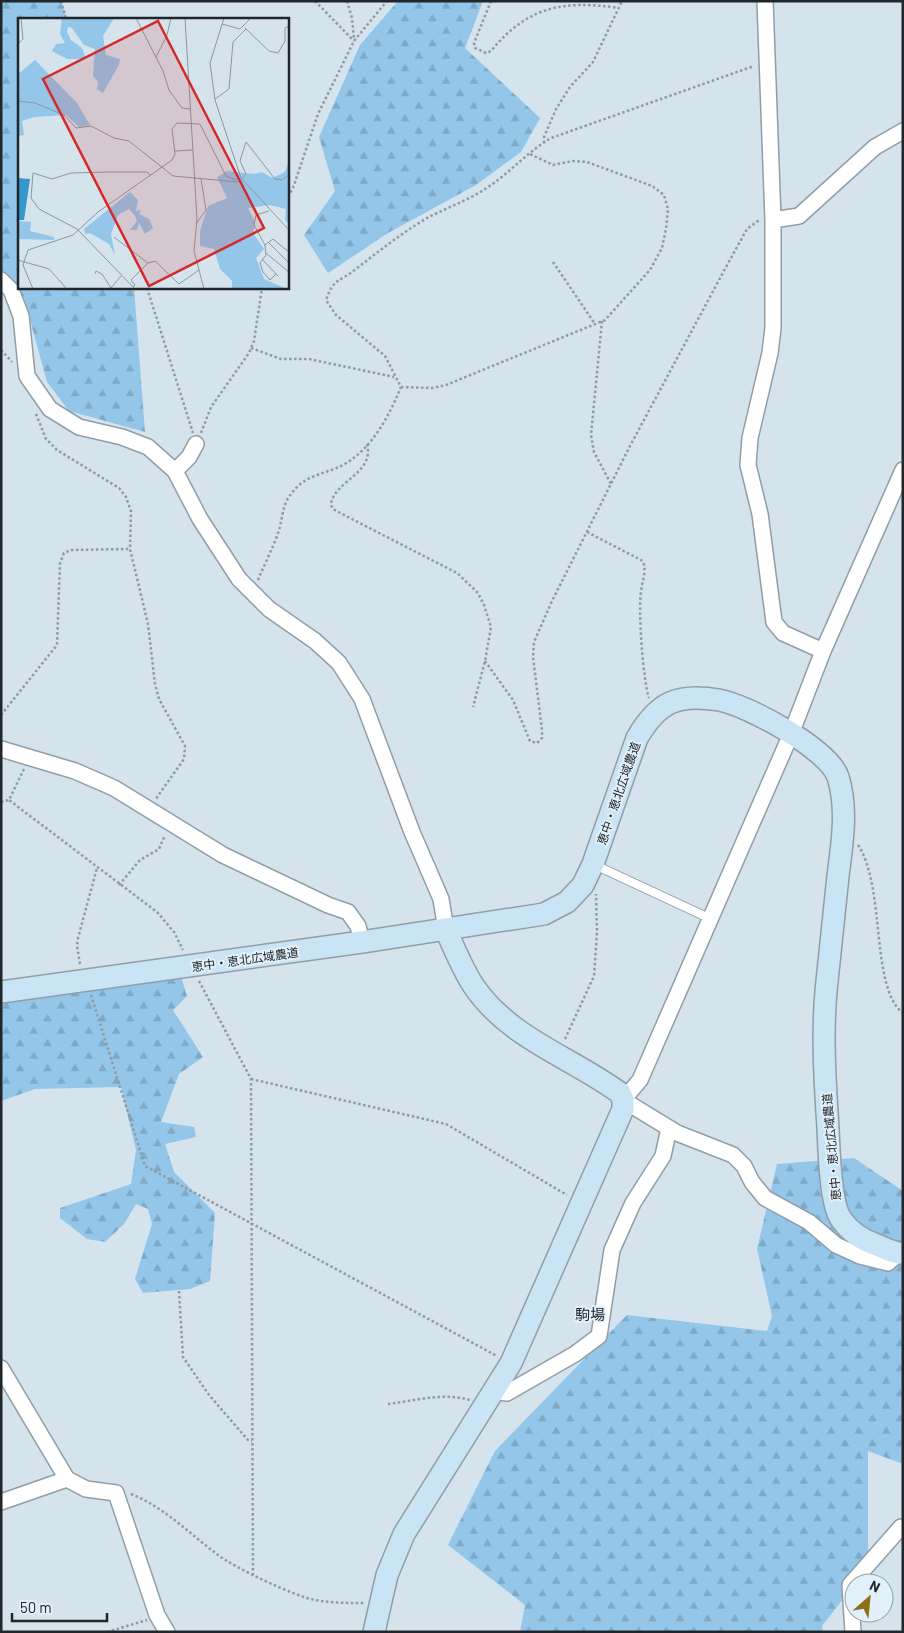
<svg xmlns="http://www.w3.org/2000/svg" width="904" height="1633" font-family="Barlow,'Noto Sans JP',sans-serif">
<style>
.forest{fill:url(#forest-firs)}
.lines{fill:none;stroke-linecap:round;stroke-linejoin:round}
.lane-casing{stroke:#919ea8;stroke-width:10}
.street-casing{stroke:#919ea8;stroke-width:18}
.secondary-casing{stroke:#919ea8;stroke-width:24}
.path{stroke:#8f9aa1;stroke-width:2.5;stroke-dasharray:2.5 2.5;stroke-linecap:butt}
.lane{stroke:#fff;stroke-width:8}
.street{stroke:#fff;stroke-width:15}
.secondary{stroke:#c8e4f5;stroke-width:21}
.labels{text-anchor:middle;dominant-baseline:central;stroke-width:4;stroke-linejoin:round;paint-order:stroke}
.street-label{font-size:12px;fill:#202629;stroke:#e2f0fa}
.quarter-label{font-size:15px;fill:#202629;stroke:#e2f0fa}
.inset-road{fill:none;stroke:#8d979f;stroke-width:1}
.view{fill:#d62828;fill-opacity:0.15;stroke:#d62828;stroke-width:2.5}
.inset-edge{fill:none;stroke:#202629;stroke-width:2.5}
</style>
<defs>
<pattern id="forest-firs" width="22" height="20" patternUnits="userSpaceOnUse" patternTransform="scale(1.25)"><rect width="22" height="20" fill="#93c6e9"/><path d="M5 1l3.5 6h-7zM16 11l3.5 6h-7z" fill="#7eaac8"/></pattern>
</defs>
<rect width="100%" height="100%" fill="#d5e3ed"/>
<!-- forest -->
<path class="forest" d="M1 1H61L67 19H19V288H134L145 432 69 411 47 382 24 298 1 291Z
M398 1H483L465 48 540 118 521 152 476 185 388 233 328 273 304 235 335 191 319 137 360 45Z
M181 977 187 996 173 1010 203 1057 179 1074 161 1122 194 1127 196 1137 165 1144 174 1172 215 1213 210 1281 190 1289 143 1293 135 1279 152 1224 148 1209 136 1204 124 1224 105 1242 87 1239 60 1218V1208L131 1184 136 1150 121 1087 35 1089 1 1101V1003L74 991Z
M854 1158 903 1191V1464L868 1451V1567L822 1626 823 1632H520L525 1605 448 1545 495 1451 627 1315 767 1331 772 1316 757 1249 777 1164Z"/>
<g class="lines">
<defs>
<path id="lane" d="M595 865 711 919"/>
<path id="street" d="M765 1 773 220V328L770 353 750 438 748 465 760 514 774 622 783 633 823 651
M773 220 799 216 875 147 903 131
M1 280 11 290 21 316 27 376 50 409 79 427 122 437 148 447 175 471 200 519 239 579 269 609 315 641 339 663 362 699 412 832 441 899 446 930
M175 471 189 457 196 444
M1 749 75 771 114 788 223 855 328 905 348 912 358 926 362 942
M899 1253 888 1263 860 1256 836 1245 809 1222 765 1198 752 1182 744 1166 733 1155 677 1133 623 1100 640 1080 791 734 823 651 903 470
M1 1368 67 1479 86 1489 116 1493 157 1615 167 1632
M493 1391 507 1393 575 1354 599 1336 612 1250 633 1203 663 1156 669 1128
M1 1502 67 1479
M853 1632 850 1585 901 1527H903"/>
<path id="secondary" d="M1 992 362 942 544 914 567 902 583 885 593 864 637 738C658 702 677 693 719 700 747 705 829 749 838 777 848 809 842 844 838 876 834 914 830 952 826 991 822 1037 825 1082 828 1128 829 1149 830 1203 841 1219 850 1232 862 1240 877 1245 885 1248 895 1254 903 1253
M374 1632 387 1575 404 1534 511 1363 623 1109V1100L620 1093C571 1057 508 1038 473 985 462 968 454 948 446 930"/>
</defs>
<!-- lane casing -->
<use href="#lane" class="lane-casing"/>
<!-- street casing -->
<use href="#street" class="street-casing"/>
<!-- secondary casing -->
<use href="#secondary" class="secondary-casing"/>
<!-- path -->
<path class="path" d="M61 1 66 19
M315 1 354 41
M347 1 352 18 354 39
M491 1 474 43 475 48 486 53 491 51C528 6 563 0 619 8
M544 143V137L556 109 570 87 593 62 622 1
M288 197 293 188 318 114 354 41 387 1
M553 262 595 324
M147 288 193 433
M602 321 591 435 594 452 611 484
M251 348 281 359H309L394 377
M1 350 12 362
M401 387 433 388 446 385 605 320 650 270 662 248 666 229 668 209 664 195 652 186 587 162 573 161 553 165 530 154
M36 414 46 439 57 450 119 488 126 497 131 511 130 549 148 624 155 684 159 699 185 746 184 759 155 800
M201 433 211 407 249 353 254 341 262 288
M367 444C375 474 333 481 331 505L333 509 346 516 457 573 478 593 484 605 491 627 485 661 473 707
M587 532 643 561C647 573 642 580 641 592 638 610 643 681 649 698
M258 580C265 563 275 544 280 527 284 508 283 501 298 486 311 474 328 473 343 465 372 449 389 416 401 387L385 356 336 315 326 300C334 277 339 283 356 269 379 251 402 233 427 218 446 208 467 201 485 189 509 174 527 152 551 138L754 66
M485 661 513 700 530 741 537 743 542 738V730L533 657 534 642 552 601 630 446 726 267 747 229 759 220
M1 715 57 645 60 563 64 553 71 550 130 549
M24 769 9 800 157 912 174 932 183 950
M1 802 9 800
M858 845C886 887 870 988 903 1013
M119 885 140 860 159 849 165 835
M80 964 77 946 78 938 97 868
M199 981 251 1079 253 1575
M91 995 145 1166 497 1356
M565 1039 594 976 597 932 596 894
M251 1079 446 1124 567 1195
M179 1291 183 1357 209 1395 248 1440 252 1441
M388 1404C414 1401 444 1392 470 1400
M131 1494C164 1507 190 1534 218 1555 235 1568 294 1596 315 1600 332 1603 348 1603 365 1603
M107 1632 147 1620"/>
<!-- lane -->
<use href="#lane" class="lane"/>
<!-- street -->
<use href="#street" class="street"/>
<!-- secondary -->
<use href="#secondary" class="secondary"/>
</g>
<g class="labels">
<!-- street labels -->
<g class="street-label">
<text transform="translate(618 793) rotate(-71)">恵中・恵北広域農道</text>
<text transform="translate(245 959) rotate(-8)">恵中・恵北広域農道</text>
<text transform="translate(831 1147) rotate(-95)">恵中・恵北広域農道</text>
</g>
<!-- quarter labels -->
<g class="quarter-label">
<text x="590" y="1314">駒場</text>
</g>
</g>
<!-- overview -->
<g transform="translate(18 18)">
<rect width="271" height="271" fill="#d5e3ed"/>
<path d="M44 0H96L85 18 88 37 102 41 101 47 85 75 79 71 80 64 75 58 77 31 66 27 54 10 50 9 49 14 53 22 64 30 68 41H49L34 33 38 26 47 25 42 16ZM17 42 59 85 72 107 61 109 48 97 16 99 4 103 6 117 0 118V56ZM271 142V206L267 202 268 191 252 187 230 190 237 204 235 215 246 231 238 240 246 261 269 271H214V263L202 251 196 231 182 228V213L190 188 209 180 199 159 209 153 236 156 244 154 254 160 267 154ZM112 174 120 182 118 193 123 192 121 196 131 201 135 210 127 216 121 205 119 212H112L119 203 117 198 111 191 100 197 93 216 97 237 91 226 72 215 67 216 66 211ZM0 203 13 204 12 213 36 219V222L0 221Z" fill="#93c6e9"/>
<path d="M0 160 12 161 6 202H0Z" fill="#3696ce"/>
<path class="inset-road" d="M118 0 145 53 151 72 164 90 172 91M167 0 179 201 176 233 186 271M206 0 192 45 197 82 223 160 272 213M204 6 222 11 233 0M227 10 251 33 260 35 267 23V10L271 8M0 26 5 21 3 0M138 39 149 17 153 0M197 81 211 71 215 24 228 11M0 83 17 85 46 97 58 110 73 108 96 120 111 123 155 158 220 164 228 156 222 143 228 124 257 161 264 162 272 156M157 133 175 132M251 193 238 197 236 207 247 227 248 237 242 245 245 254 252 262 258 256M178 206 188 192 183 161M96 219 130 245 137 243 161 266 181 252M250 224 272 246M247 227 255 221 272 235M248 235 272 255M244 241 260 258M0 242 31 251 49 271M77 256 78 253 84 256 93 270M115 269 117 267 113 262 130 245M93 270 103 258M15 271 5 247 10 232 55 217 80 194 154 142 157 136 154 111 159 105 182 106 208 158 218 162M117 271 59 211 21 191 13 180 15 155 34 161 53 155 91 154H129L132 157"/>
<path class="view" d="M140 3 246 210 131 268 25 61Z"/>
<rect width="271" height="271" class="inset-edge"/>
</g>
<!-- border -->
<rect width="904" height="1633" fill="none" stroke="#202629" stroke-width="5"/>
<!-- north arrow -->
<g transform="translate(869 1598) rotate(27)"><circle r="24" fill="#e2f0fa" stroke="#949fa6"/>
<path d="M0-4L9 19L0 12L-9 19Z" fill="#8e7015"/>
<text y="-8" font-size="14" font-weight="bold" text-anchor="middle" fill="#202629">N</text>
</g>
<!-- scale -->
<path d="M12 1613v8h95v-8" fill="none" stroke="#202629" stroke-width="2.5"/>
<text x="20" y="1613" font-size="15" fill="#202629" stroke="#e2f0fa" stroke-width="4" paint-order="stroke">50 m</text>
</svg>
